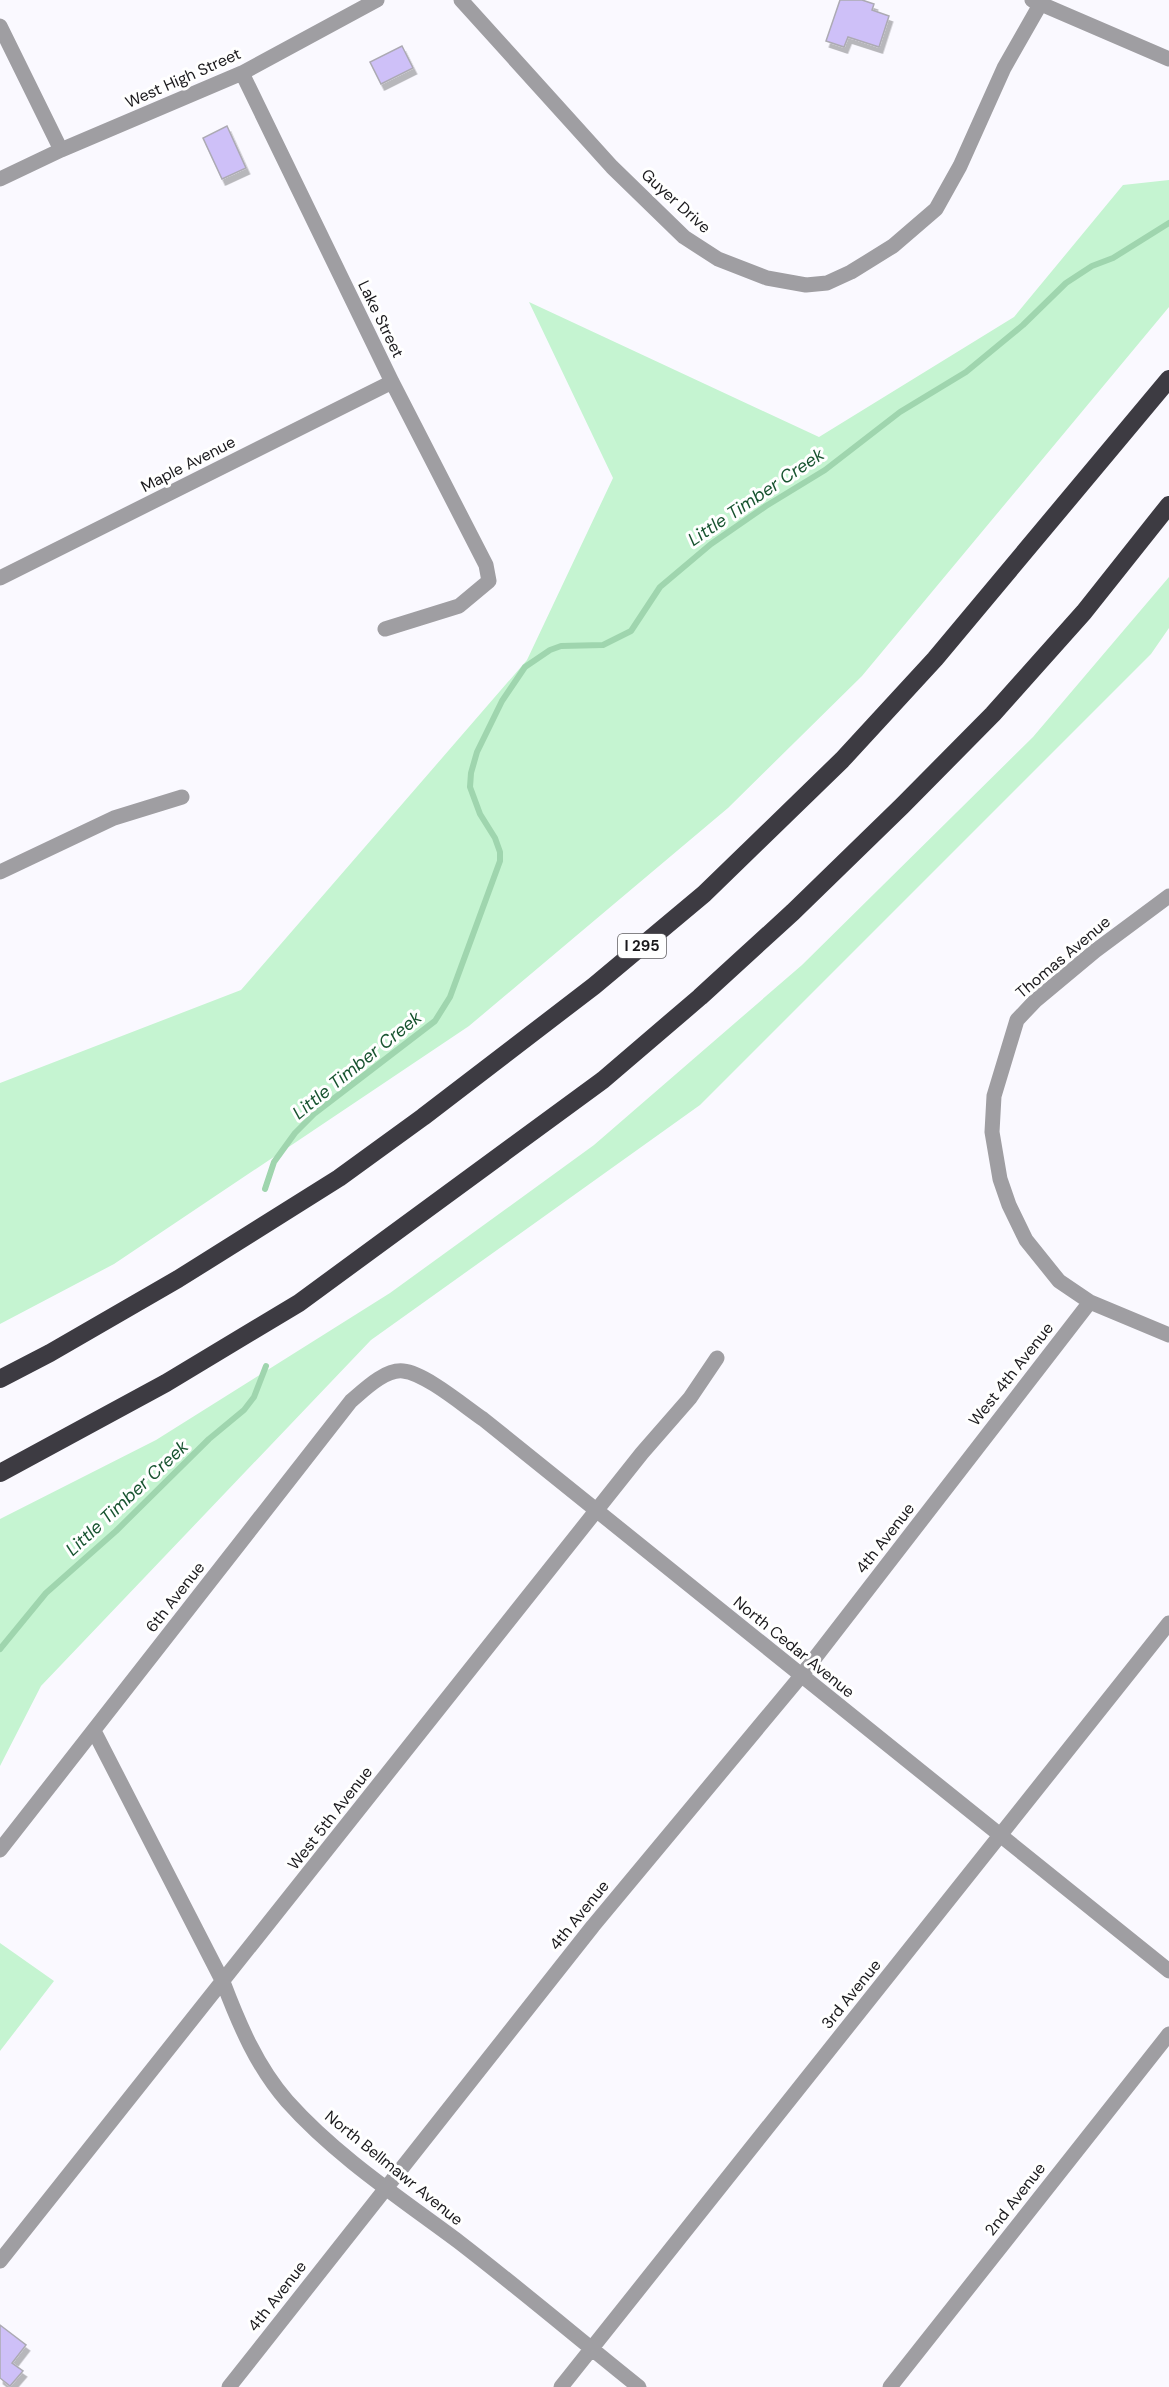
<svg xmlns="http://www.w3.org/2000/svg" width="1169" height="2387" font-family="'DM Sans',sans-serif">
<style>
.green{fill:#c5f4d1}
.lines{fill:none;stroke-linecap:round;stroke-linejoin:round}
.stream{stroke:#9fd5ae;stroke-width:6}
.building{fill:#cec0f8;stroke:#acaab3;stroke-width:1.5;filter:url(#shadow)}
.minor{stroke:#9f9ea2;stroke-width:15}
.motorway{stroke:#3d3b42;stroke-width:18}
.labels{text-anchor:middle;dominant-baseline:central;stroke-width:6;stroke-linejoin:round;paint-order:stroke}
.shield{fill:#fff;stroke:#5f5e60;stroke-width:1.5}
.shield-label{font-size:15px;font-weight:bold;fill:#1a191c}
.street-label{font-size:16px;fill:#1a191c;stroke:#fff}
.water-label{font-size:18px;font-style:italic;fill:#185430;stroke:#fff}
</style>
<defs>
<filter id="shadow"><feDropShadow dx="3.5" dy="6" stdDeviation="0" flood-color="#0004"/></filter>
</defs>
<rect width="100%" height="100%" fill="#faf9ff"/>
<!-- green -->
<path class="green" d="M1169 180V307L862 676 728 808 469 1026 114 1264 0 1324V1083L241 990 527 660 613 478 529 302 819 437 1014 317 1123 185Z
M1169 577V628L1151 654 700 1105 371 1340 41 1686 0 1766V1519L156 1440 390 1293 594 1145 802 965 1033 737Z
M0 1943 54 1981 0 2051Z"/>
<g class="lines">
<!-- stream -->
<path class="stream" d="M265 1189 274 1162 295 1133 315 1113 435 1021 450 997 500 861V852L495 838 480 814 470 787 471 773 477 752 502 701 525 667 550 650 561 646 603 645 631 631 660 587 711 544 766 506 825 470 900 412 966 372 1023 325 1066 283 1092 266 1113 258 1169 223
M0 1649 46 1593 116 1531 209 1439 244 1410 254 1397 266 1366"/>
</g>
<!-- building -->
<path class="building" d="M840 0H862L874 4 872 10 889 16 879 47 848 37 844 47 826 41Z
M402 46 413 68 381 84 370 62Z
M227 126 246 168 222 179 203 138Z
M0 2325 26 2345 12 2363 23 2371 10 2386 0 2378Z"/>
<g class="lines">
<!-- minor -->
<path class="minor" d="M461 0 612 167 684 237 718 259 767 278 806 285 827 283 851 272 893 246 936 209 960 166 1004 68 1041 3
M1032 0 1169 59
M0 26 61 150
M242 73 392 382 486 565 489 581 459 606 385 629
M0 179 61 150 242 73 377 0
M0 578 392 382
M0 872 114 818 182 797
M1169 896 1095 951 1035 1001 1017 1020 994 1096 992 1132 1000 1179 1009 1205 1026 1240 1059 1281 1090 1302 1169 1335
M94 1731 223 1982C239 2024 257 2067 287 2101 336 2156 400 2198 459 2242 520 2289 579 2339 639 2387
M0 1850 351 1401C364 1390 385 1369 403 1371 425 1373 464 1406 483 1419L1169 1971
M0 2261 642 1453 690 1398 717 1358
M229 2387 593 1926 801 1676 1090 1302
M561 2387 1169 1623
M890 2387 1169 2034"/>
<!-- motorway -->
<path class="motorway" d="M0 1379 50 1353 178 1279 339 1178 423 1117 594 986 704 894 842 760 935 659 1169 379
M0 1473 166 1383 299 1303 603 1080 700 997 793 912 902 806 993 714 1084 612 1169 505"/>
</g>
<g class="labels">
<!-- shield labels -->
<rect class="shield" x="618" y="934" width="48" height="24" rx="4.5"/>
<g class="shield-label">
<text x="642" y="946">I 295</text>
</g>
<!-- street labels -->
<g class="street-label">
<text transform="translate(183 78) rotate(-24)">West High Street</text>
<text transform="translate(676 201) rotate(42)">Guyer Drive</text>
<text transform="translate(381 319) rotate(64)">Lake Street</text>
<text transform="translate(188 464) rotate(-27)">Maple Avenue</text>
<text transform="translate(1063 957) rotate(-40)">Thomas Avenue</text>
<text transform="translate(1011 1374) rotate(-52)">West 4th Avenue</text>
<text transform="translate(885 1538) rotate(-52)">4th Avenue</text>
<text transform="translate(175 1597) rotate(-52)">6th Avenue</text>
<text transform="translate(794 1647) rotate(39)">North Cedar Avenue</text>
<text transform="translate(330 1818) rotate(-52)">West 5th Avenue</text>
<text transform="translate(579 1915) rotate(-51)">4th Avenue</text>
<text transform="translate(851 1994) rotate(-51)">3rd Avenue</text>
<text transform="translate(394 2168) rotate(39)">North Bellmawr Avenue</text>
<text transform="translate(1015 2199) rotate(-52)">2nd Avenue</text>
<text transform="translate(277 2296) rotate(-52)">4th Avenue</text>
</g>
<!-- water labels -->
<g class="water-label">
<text transform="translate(756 497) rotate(-34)">Little Timber Creek</text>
<text transform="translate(357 1065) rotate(-39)">Little Timber Creek</text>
<text transform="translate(127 1498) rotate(-43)">Little Timber Creek</text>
</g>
</g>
</svg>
